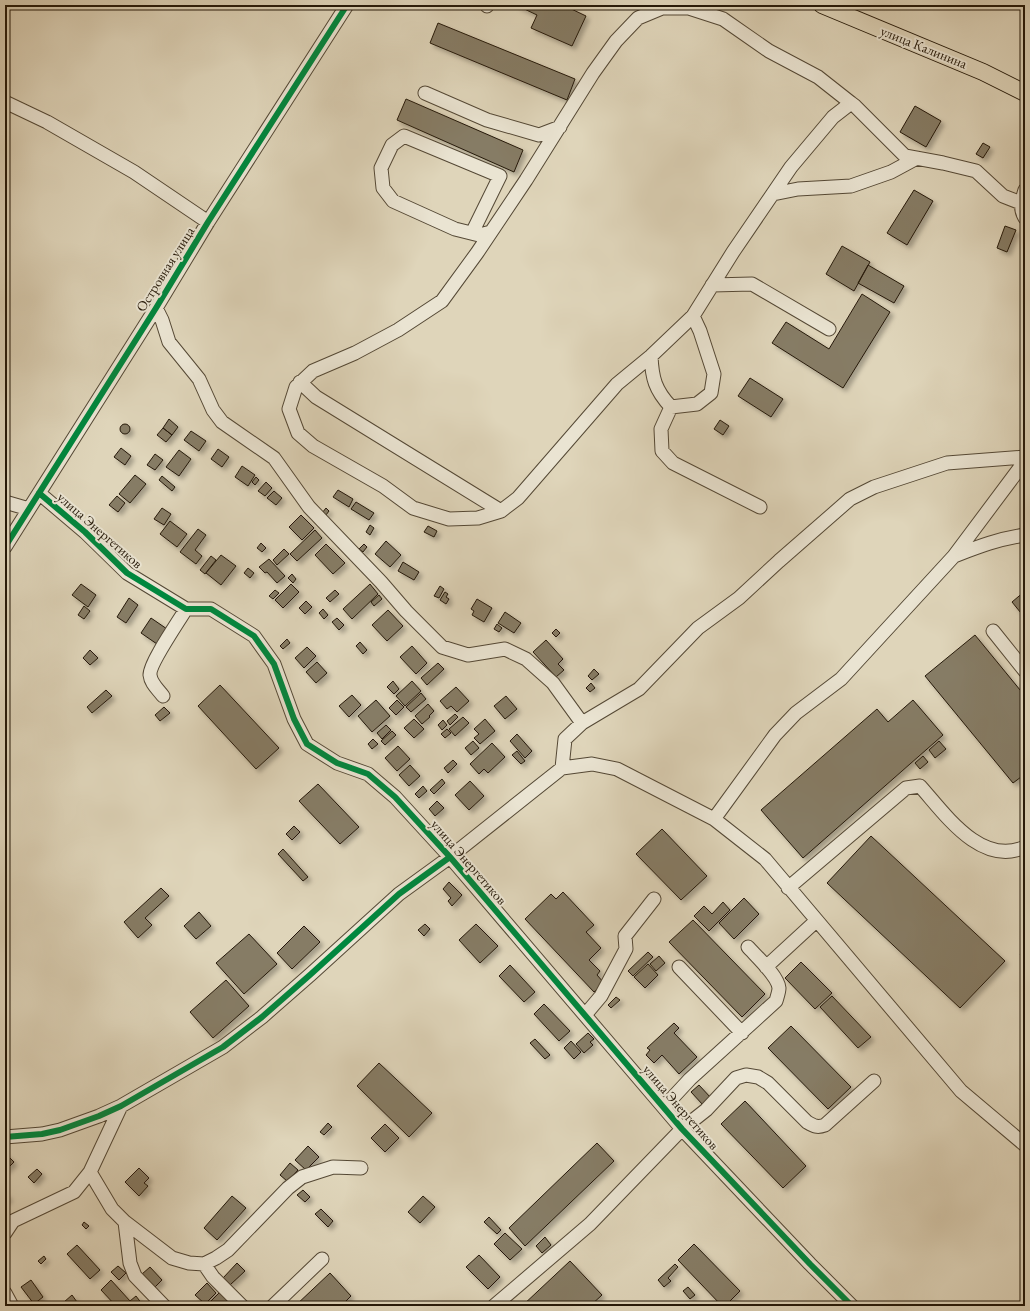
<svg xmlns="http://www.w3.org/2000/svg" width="1030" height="1311" font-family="'EB Garamond',serif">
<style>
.building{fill:#867b65;stroke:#251909;filter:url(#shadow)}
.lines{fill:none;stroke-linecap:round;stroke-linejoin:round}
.minor-casing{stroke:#544835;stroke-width:15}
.major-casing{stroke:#251909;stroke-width:18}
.minor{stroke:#eae4d2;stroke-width:13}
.major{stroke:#dfd5ba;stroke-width:16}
.cycleway-casing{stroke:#eae4d2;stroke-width:8}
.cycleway{stroke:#00873e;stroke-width:6}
.labels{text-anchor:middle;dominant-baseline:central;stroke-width:4;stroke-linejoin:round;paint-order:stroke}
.street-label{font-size:14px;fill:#251909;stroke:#eae4d2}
</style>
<defs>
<filter id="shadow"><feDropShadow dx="3.5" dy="3.5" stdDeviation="2" flood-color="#0004"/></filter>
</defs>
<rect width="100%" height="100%" fill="#dfd5ba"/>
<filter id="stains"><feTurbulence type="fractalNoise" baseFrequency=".005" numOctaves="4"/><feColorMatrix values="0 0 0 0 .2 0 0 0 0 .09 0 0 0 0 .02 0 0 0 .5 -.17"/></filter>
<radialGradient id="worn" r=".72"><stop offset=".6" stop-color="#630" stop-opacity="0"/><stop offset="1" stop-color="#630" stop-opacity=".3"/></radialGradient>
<!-- building -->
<path class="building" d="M516 5H563L586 16 572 46 531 28 537 15Z
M438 23 575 79 567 100 430 43Z
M406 99 523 150 514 172 397 120Z
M915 106 941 121 926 147 900 132Z
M983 143 990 147 983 158 976 154Z
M914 190 933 201 907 245 887 233Z
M1005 226 1016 230 1007 252 997 248Z
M842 246 870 262 854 291 826 274Z
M868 265 904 286 894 303 858 283Z
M862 294 890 312 843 388 772 343 786 322 829 349Z
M750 378 783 399 771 417 738 396Z
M169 419 178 427 172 435 163 428Z
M720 420 729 426 723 435 714 429Z
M120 429a5 5 0 1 1 10 0a5 5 0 1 1-10 0Z
M163 428 172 435 166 442 157 435Z
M191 431 206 441 199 451 184 440Z
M121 448 131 456 125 465 114 457Z
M218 449 229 457 222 467 211 459Z
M179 450 191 459 179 476 166 467Z
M155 454 163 460 155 470 147 465Z
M242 466 255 475 248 486 235 477Z
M135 475 146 484 130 503 119 494Z
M162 476 175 487 172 491 159 480Z
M256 477 259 480 255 485 252 482Z
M266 482 272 488 265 496 258 491Z
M338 490 353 499 349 507 333 497Z
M274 491 282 498 276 505 267 498Z
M117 496 125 503 118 512 109 505Z
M356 502 374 513 369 520 351 509Z
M162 508 171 514 164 525 154 519Z
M326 508 329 511 326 515 322 513Z
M301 515 314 528 302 540 289 527Z
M170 521 187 534 177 547 160 534Z
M370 525 374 528 370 535 366 532Z
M428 526 437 531 434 537 424 532Z
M198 529 206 535 195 550 202 556 196 564 180 552Z
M315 530 322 538 297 561 290 554Z
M386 541 401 555 390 567 375 554Z
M261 543 266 548 262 552 257 548Z
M326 544 345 563 333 574 315 555Z
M364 544 367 547 363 552 359 549Z
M284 549 289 554 277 565 273 560Z
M221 555 236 566 221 585 206 573Z
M211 556 216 560 205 574 200 570Z
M269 559 285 576 277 583 267 572 265 573 259 567Z
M403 562 419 572 414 580 398 571Z
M248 568 254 573 250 578 244 573Z
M292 574 296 579 293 583 288 578Z
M81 584 96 595 88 607 72 595Z
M291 584 299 592 283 608 275 600Z
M370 584 378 594 352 619 343 609Z
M440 586 444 589 439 598 434 596Z
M275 590 279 593 273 599 269 596Z
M335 590 339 594 330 602 326 598Z
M1025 591V618L1012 602Z
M445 592 448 594 446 597 449 599 446 604 440 600Z
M379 595 382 599 374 606 371 602Z
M129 598 138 605 126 623 117 617Z
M477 599 492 608 484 622 472 615 474 611 471 609Z
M306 601 312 607 305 614 299 608Z
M84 606 90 611 84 619 78 615Z
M323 609 328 615 324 619 319 613Z
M388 610 403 626 387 641 372 625Z
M505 612 521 623 514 633 498 623Z
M151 618 167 629 157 644 141 633Z
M337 618 344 625 339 630 332 622Z
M497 624 502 628 499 632 494 629Z
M556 629 560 633 556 637 552 633Z
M975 635 1025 696V774L1013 783 925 676Z
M287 639 290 643 283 649 280 646Z
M546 640 563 659 558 664 564 670 556 677 533 652Z
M360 642 367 650 363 654 356 646Z
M412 646 427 663 416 674 400 657Z
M307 647 316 656 304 668 295 658Z
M90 650 98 658 90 665 83 658Z
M317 662 327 673 316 683 306 672Z
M438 663 444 669 427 685 421 678Z
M594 669 599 674 592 680 588 676Z
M393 681 399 689 394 694 387 687Z
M412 681 421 691 405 706 396 696Z
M591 683 595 688 590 692 586 688Z
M220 685 279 748 256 769 198 706Z
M456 687 469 701 457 712 451 706 447 709 440 701Z
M106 690 112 696 92 713 87 707Z
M421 693 426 699 411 712 406 707Z
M352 695 361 705 349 717 339 706Z
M506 696 517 709 505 719 494 706Z
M376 700 390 716 372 732 358 716Z
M397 700 404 707 396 715 389 708Z
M913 700 943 735 803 858 761 810 877 709 888 722Z
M428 704 434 711 429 716 430 717 422 724 415 716Z
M164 707 170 713 160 721 155 715Z
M455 714 458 717 450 725 447 721Z
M463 717 469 723 455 736 449 729Z
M414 719 424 729 414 738 404 728Z
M485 719 495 731 480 744 474 738 479 734 474 729Z
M443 720 447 725 442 730 438 725Z
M386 725 391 730 382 739 377 733Z
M447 729 451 733 445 738 441 734Z
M392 731 396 735 385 745 381 741Z
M517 734 532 751 525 758 510 741Z
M373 739 378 744 372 749 368 744Z
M473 741 479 748 471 755 465 748Z
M939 741 946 749 935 758 929 750Z
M492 743 505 757 488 773 484 769 479 774 470 764Z
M398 746 410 759 397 771 385 758Z
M517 751 525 761 521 764 512 755Z
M923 756 928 762 920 769 915 763Z
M453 760 457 764 448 773 444 768Z
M410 765 420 776 409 786 399 775Z
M442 779 445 783 434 794 430 790Z
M470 781 484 796 469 810 455 795Z
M318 784 359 827 340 844 299 801Z
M423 786 427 791 419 798 415 794Z
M437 801 444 808 435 816 429 809Z
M294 826 300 832 292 840 286 834Z
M662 829 707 876 681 900 636 854Z
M871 836 1005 961 960 1008 827 883Z
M283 849 308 877 303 881 278 854Z
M449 882 462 895 452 906 448 901 451 898 443 889Z
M161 888 169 896 145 918 152 925 138 938 124 922Z
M563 892 594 925 586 932 601 948 589 960 600 971 597 975 604 983 594 992 525 919 551 894 556 899Z
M744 898 759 914 734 939 719 923Z
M723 902 730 910 709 931 694 916 704 906 712 914Z
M199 912 211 926 196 939 184 926Z
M693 920 765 994 742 1017 669 942Z
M425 924 430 929 424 936 418 930Z
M476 924 498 946 480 963 459 940Z
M304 926 320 942 292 969 277 953Z
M249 934 277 964 244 994 216 963Z
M1025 951V960L1020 954Z
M648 952 653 957 633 976 628 971Z
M659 956 665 963 656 971 650 964Z
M801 962 832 993 815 1009 785 978Z
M648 964 658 975 645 988 634 977Z
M510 965 535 992 524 1002 499 976Z
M226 980 249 1006 213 1038 190 1012Z
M832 996 871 1037 858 1048 820 1007Z
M616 997 620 1000 611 1008 608 1005Z
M544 1004 570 1031 559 1041 534 1014Z
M674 1023 679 1028 674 1033 697 1057 679 1074 662 1055 654 1063 646 1055 650 1050 647 1048Z
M791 1026 851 1087 828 1109 768 1048Z
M588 1033 594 1039 590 1042 593 1045 584 1053 576 1044Z
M535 1039 550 1055 545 1059 530 1043Z
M571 1041 581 1052 574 1059 564 1048Z
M379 1063 432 1113 409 1137 357 1086Z
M699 1085 711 1098 703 1105 691 1092Z
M745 1101 806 1166 783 1188 721 1124Z
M328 1123 332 1127 324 1135 320 1132Z
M385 1124 399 1138 385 1152 371 1138Z
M597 1143 614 1161 525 1246 509 1228Z
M308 1146 319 1157 306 1170 295 1160Z
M5 1153 14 1162 5 1171Z
M290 1163 298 1170 287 1181 280 1175Z
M139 1168 149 1178 144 1183 148 1186 139 1196 125 1182Z
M37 1169 42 1174 34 1183 28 1177Z
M303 1190 310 1197 305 1202 297 1195Z
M5 1193 9 1198 5 1202Z
M232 1196 246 1208 217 1240 204 1228Z
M423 1196 435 1207 420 1223 408 1212Z
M321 1209 333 1221 328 1227 315 1214Z
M489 1217 501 1230 497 1234 484 1222Z
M84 1222 89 1226 86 1229 82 1225Z
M505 1233 522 1249 510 1260 494 1244Z
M545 1237 551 1245 542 1253 536 1246Z
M694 1244 740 1291 725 1306H722L678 1260Z
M77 1245 100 1270 90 1279 67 1254Z
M479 1255 500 1277 488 1289 466 1267Z
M44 1256 46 1259 41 1264 38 1261Z
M570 1261 602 1295 590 1306H522Z
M237 1263 245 1271 230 1285 223 1278Z
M675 1264 678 1267 668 1278 671 1281 664 1287 658 1280Z
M118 1266 126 1273 119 1280 111 1272Z
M150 1267 162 1280 154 1288 142 1274Z
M330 1273 351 1296 341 1306H295Z
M31 1280 43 1297 34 1304 21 1287Z
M111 1280 130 1301 136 1296 142 1304 140 1306H116L101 1290Z
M207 1283 216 1293 205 1304 195 1295Z
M688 1287 695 1295 690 1299 683 1291Z
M220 1292 234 1306H208L207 1305Z
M72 1295 77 1302 73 1306H68L64 1302Z"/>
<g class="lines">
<defs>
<path id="minor" d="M487 5V6
M425 93 487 120 539 135 560 127
M5 102 47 122 134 172 208 222
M851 103 833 117 791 167 733 252 693 316 651 356 617 384 518 498 501 511 478 518 449 519 413 508 383 486 313 446 298 433 289 409 296 387 313 371 355 353 398 330 442 301 477 253 526 180 593 73 616 41 638 18 662 8H689L723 19 769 51 818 77 851 103 855 106 905 156 943 163 976 171 1003 196 1021 203
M1025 190C1022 200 1019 208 1025 218
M773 194 798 189 851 186 891 172 917 158
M472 233 500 176 404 136 392 145 381 168 383 188 393 201 455 229 479 235 491 232
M712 285 752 284 829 329
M156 308 162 320 169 342 199 379 213 410 222 422 274 458 309 507 381 582 406 611 442 647 468 655 505 649 526 659 553 683 582 723
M651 356C652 378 655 390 671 407L661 429 662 451 673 463 760 507
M300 382 316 397 501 511
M671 407 697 404 711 393 714 374 700 331 693 316
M39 493 85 532 127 573 186 609H211L254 636 274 664 294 719 307 744 337 763 368 774 395 797 450 857 682 1129 810 1264 852 1306
M5 502 29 509
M5 547 156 308 208 222 347 5
M954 556C980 546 998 539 1025 535
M993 631 1025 671
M163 696C158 689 151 684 150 675 149 664 179 621 186 609
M562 768 565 739 582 723 639 689 698 628 739 598 779 561 850 499 874 487 947 463 1025 457
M714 819 775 735 796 713 841 679 954 556 1025 461
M788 888 906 788 920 786C945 814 981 867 1025 847
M679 967 742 1033
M766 967 816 921
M585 1015 601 996 626 949 625 936 654 899
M664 1107 690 1079 776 1001C777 997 779 992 779 988 778 976 756 956 748 947
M5 1137 42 1134 60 1130 99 1116 121 1106 223 1047 262 1017 311 974 399 894 450 857 562 768 592 764 617 769 714 819 765 859 961 1091 1025 1145
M90 1172 112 1209 125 1222 130 1263 135 1276 164 1306
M125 1222 172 1258 189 1263 204 1264 216 1258 228 1250 288 1188 302 1177 333 1167 361 1168
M5 1233 13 1221 74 1192 90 1172 121 1106
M204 1264 213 1277 242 1306
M5 1293 12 1306
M273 1306 322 1259
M494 1306 590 1224 682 1129 706 1110 736 1078 746 1075 758 1077 768 1083 807 1122C814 1126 817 1128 825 1125L874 1081"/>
<path id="major" d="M822 5 983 72 1025 93"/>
</defs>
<!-- minor casing -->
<use href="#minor" class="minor-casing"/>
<!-- major casing -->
<use href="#major" class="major-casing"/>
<!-- minor -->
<use href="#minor" class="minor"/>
<!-- major -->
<use href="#major" class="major"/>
<defs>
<path id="cycleway" d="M39 493 85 532 127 573 186 609H211L254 636 274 664 294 719 307 744 337 763 368 774 395 797 450 857 682 1129 810 1264 852 1306
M5 547 156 308 208 222 347 5
M5 1137 42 1134 60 1130 99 1116 121 1106 223 1047 262 1017 311 974 399 894 450 857"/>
</defs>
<!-- cycleway casing -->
<use href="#cycleway" class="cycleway-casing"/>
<!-- cycleway -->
<use href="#cycleway" class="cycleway"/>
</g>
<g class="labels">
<!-- street labels -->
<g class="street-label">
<text transform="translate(924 47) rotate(22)">улица Калинина</text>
<text transform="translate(165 269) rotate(-58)">Островная улица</text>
<text transform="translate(100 530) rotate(41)">улица Энергетиков</text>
<text transform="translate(469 862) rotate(49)">улица Энергетиков</text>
<text transform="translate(681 1107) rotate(49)">улица Энергетиков</text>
</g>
</g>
<!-- margin -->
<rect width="1030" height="1311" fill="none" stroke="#dfd5ba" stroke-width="20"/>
<rect x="6" y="6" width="1018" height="1299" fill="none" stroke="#251909" stroke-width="2"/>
<rect x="10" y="10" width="1010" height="1291" fill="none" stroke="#251909"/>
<rect width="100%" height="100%" filter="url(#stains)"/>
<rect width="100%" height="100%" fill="url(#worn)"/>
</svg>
